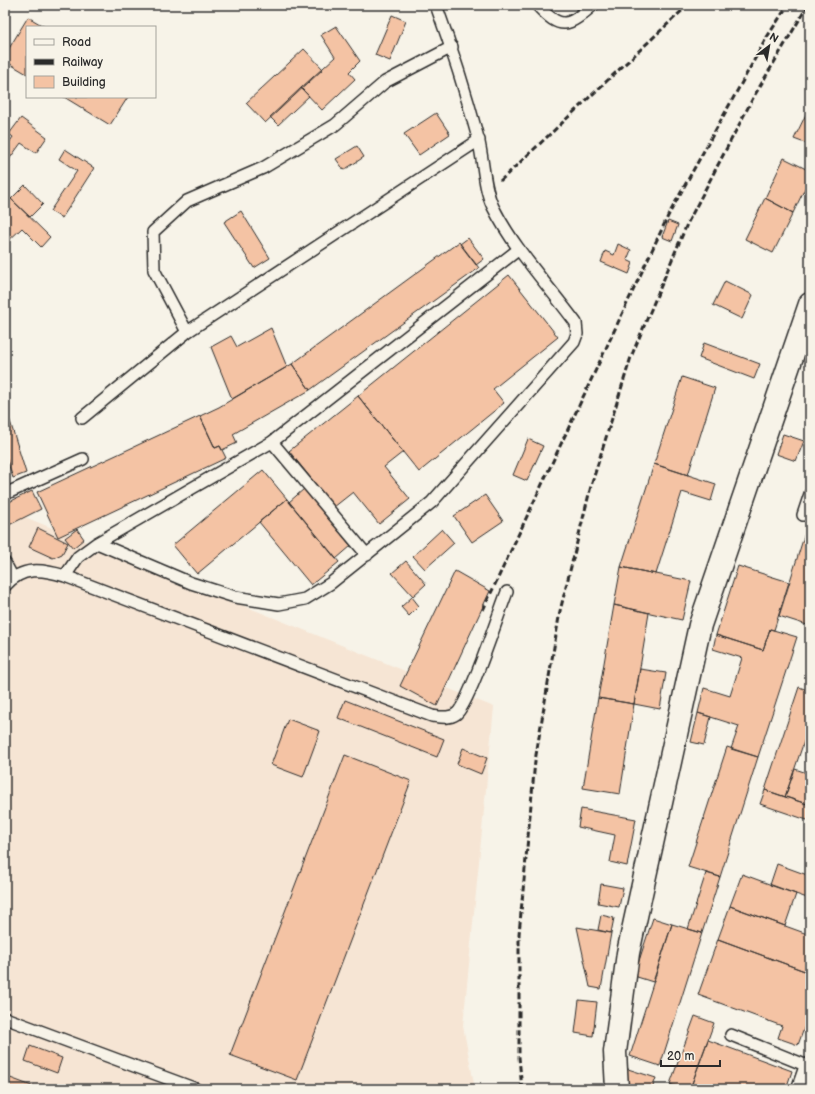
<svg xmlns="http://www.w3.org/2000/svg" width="815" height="1094" font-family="'Balsamiq Sans',sans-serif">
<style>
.built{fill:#f6e5d4}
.building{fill:#f4c3a4;stroke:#2b2b2b}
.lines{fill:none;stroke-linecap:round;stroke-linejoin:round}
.lane-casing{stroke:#2b2b2b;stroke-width:14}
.street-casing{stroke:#2b2b2b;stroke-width:25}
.lane{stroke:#f7f3e8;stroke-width:11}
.street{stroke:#f7f3e8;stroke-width:22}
.rail{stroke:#2b2b2b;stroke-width:3;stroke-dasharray:6 3;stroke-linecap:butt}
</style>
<rect width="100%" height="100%" fill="#f7f3e8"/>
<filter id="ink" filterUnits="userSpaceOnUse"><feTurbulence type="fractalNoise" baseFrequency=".025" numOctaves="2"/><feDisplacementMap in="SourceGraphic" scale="8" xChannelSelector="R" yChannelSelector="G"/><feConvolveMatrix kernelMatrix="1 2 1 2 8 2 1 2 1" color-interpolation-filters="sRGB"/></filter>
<g filter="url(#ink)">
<!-- built -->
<path class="built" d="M5 509 494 707 463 1026 475 1089H5Z"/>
<!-- building -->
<path class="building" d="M392 15 406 21 390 61 375 55Z
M28 17 45 27H27V74L5 61V55Z
M336 26 360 61 349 72 355 79 322 110 301 88 335 57 321 35Z
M304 49 323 69 265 123 246 103Z
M301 88 309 96 278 125 270 117Z
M64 97H128L110 125Z
M810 106V145L794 139Z
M436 113 450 134 419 155 404 134Z
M21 118 47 137 36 153 21 143 5 165V148L13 137 9 134Z
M357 146 364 157 344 170 336 159Z
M65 149 94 168 62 218 50 211 77 171 59 159Z
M784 158 810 171V178L793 213 765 198Z
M25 185 43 204 30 217 11 199Z
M5 193 50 237 41 247 22 228 5 244Z
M765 198 793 213 773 253 745 239Z
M241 211 270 258 254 268 224 222Z
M668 221 678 225 672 241 662 237Z
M468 238 484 259 476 265 460 244Z
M459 242 479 268 310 390 292 364Z
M618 244 631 250 627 260 633 263 629 274 601 262 605 251 614 255Z
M509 275 558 337 493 389 504 403 419 472 358 396Z
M725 281 753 295 742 319 713 305Z
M271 328 287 367 232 399 211 347 231 336 237 347Z
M704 343 760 364 754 379 699 358Z
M292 364 310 390 233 434 237 443 222 450 220 446 215 448 200 416 219 407Z
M682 377 715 388 688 475 654 464Z
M358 396 403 452 384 467 410 499 379 524 353 492 334 507 289 451Z
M5 405 26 473 13 478 6 457 5 460Z
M200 416 215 448 220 446 226 458 58 537 37 492Z
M783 434 804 441 796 461 776 454Z
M528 439 543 446 527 481 513 475Z
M654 464 716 484 711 501 682 492 656 574 621 567Z
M263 470 287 499 197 574 173 545Z
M304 489 351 546 336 559 289 502Z
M32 491 41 509 5 527V504Z
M485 495 503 521 472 542 454 516Z
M287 499 339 562 311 585 259 522Z
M38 528 68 543 62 554 53 558 29 547Z
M77 529 84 539 73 548 65 538Z
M442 529 454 543 425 569 413 556Z
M806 530 810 531V626L779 616Z
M406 561 426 584 413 596 392 573Z
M738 566 789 582 774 630 770 629 763 650 716 635Z
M621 567 691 581 682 620 614 605Z
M455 571 490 591 437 706 400 686Z
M412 597 419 606 409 616 401 607Z
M614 605 649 613 634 704 598 698Z
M770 629 797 637 758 757 731 749 739 726 698 713 704 688 730 696 742 658 713 649 716 635 763 650Z
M640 669 666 673 660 709 634 704Z
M799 687 810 691V724L785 797 765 790Z
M598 698 634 704 620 794 583 788Z
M345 700 444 739 437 757 338 718Z
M698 713 711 717 704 745 691 742Z
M288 719 320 731 303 777 271 765Z
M727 747 758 757 720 877 688 867Z
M463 748 487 758 481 774 457 764Z
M345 755 411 781 297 1080 230 1055Z
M795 769 810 774V805L785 797Z
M765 790 810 805V821L760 804Z
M581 809 636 819 627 866 610 862 615 835 578 827Z
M777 864 810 876V899L770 885Z
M706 873 720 877 702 933 688 929Z
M742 874 796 894 785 926 730 906Z
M601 884 623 888 619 907 598 903Z
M730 906 810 935V973L718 939Z
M601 915 614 918 611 933 598 930Z
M653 918 672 924 653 982 634 976Z
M672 924 702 933 660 1066 630 1056Z
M577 927 611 933 601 989 590 987Z
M718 939 810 973V1012L798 1045 778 1038 782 1026 698 995Z
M579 1000 597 1002 593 1036 575 1033Z
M695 1016 714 1023 690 1089H683L670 1084Z
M708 1040 792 1071 786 1089H690Z
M30 1046 62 1058 57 1073 25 1061Z
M628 1069 656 1078 652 1089H629L622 1087Z
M5 1076 37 1088V1089H5Z"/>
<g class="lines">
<defs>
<path id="lane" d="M436 5C452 49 466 93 478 138 484 161 483 186 493 207 514 249 548 285 576 323L577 334 574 342 432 502 331 583 305 599 279 604 235 597 191 583 97 543 272 442 519 249
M537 5C561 31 568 27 593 5
M187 332 154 270 153 232 187 201 263 168 335 125 385 82 452 47
M82 418 187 332 479 140
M272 442 367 555
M5 494 83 459
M803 515 810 494
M5 563 13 578
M65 576 432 716C440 717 449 719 456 714 469 705 499 612 507 592
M5 586C22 566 42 569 65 576L78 557 97 543
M5 1018 196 1089
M731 1035 810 1067"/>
<path id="street" d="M617 1089 615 1052 628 953 700 625 810 304
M803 1089 810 1069"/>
</defs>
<!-- lane casing -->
<use href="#lane" class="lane-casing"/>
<!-- street casing -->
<use href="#street" class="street-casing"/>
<!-- lane -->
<use href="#lane" class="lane"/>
<!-- street -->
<use href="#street" class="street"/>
<!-- rail -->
<path class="rail" d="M500 181 688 5
M483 610 669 214 767 37 788 5
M522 1089 519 1057V934L535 761 560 611 591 486 631 357 687 224 753 98 808 5"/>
</g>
</g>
<!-- margin -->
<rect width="815" height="1094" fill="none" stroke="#f7f3e8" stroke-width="20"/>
<rect x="10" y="10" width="795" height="1074" fill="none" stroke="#2b2b2b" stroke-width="1.5" filter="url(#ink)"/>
<!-- legend -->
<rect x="26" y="26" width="130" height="72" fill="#f7f3e8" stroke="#a5a39c"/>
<rect x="34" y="39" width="20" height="6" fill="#f7f3e8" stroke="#a5a39c"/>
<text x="62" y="46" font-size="12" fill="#2b2b2b">Road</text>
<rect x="34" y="59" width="20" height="6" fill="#2b2b2b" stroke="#a5a39c"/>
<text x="62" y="66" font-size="12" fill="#2b2b2b">Railway</text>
<rect x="34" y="76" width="20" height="12" fill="#f4c3a4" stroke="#a5a39c"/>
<text x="62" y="86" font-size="12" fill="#2b2b2b">Building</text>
<!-- north arrow -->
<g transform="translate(769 46) rotate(31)" stroke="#f7f3e8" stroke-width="3" paint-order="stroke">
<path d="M0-3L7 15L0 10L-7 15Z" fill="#2b2b2b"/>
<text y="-6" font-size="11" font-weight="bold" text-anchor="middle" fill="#2b2b2b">N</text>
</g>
<!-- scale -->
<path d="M661 1060v6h59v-6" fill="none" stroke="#2b2b2b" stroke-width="2"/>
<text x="667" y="1060" font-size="12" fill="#2b2b2b" stroke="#f7f3e8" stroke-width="3" paint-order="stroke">20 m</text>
</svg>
